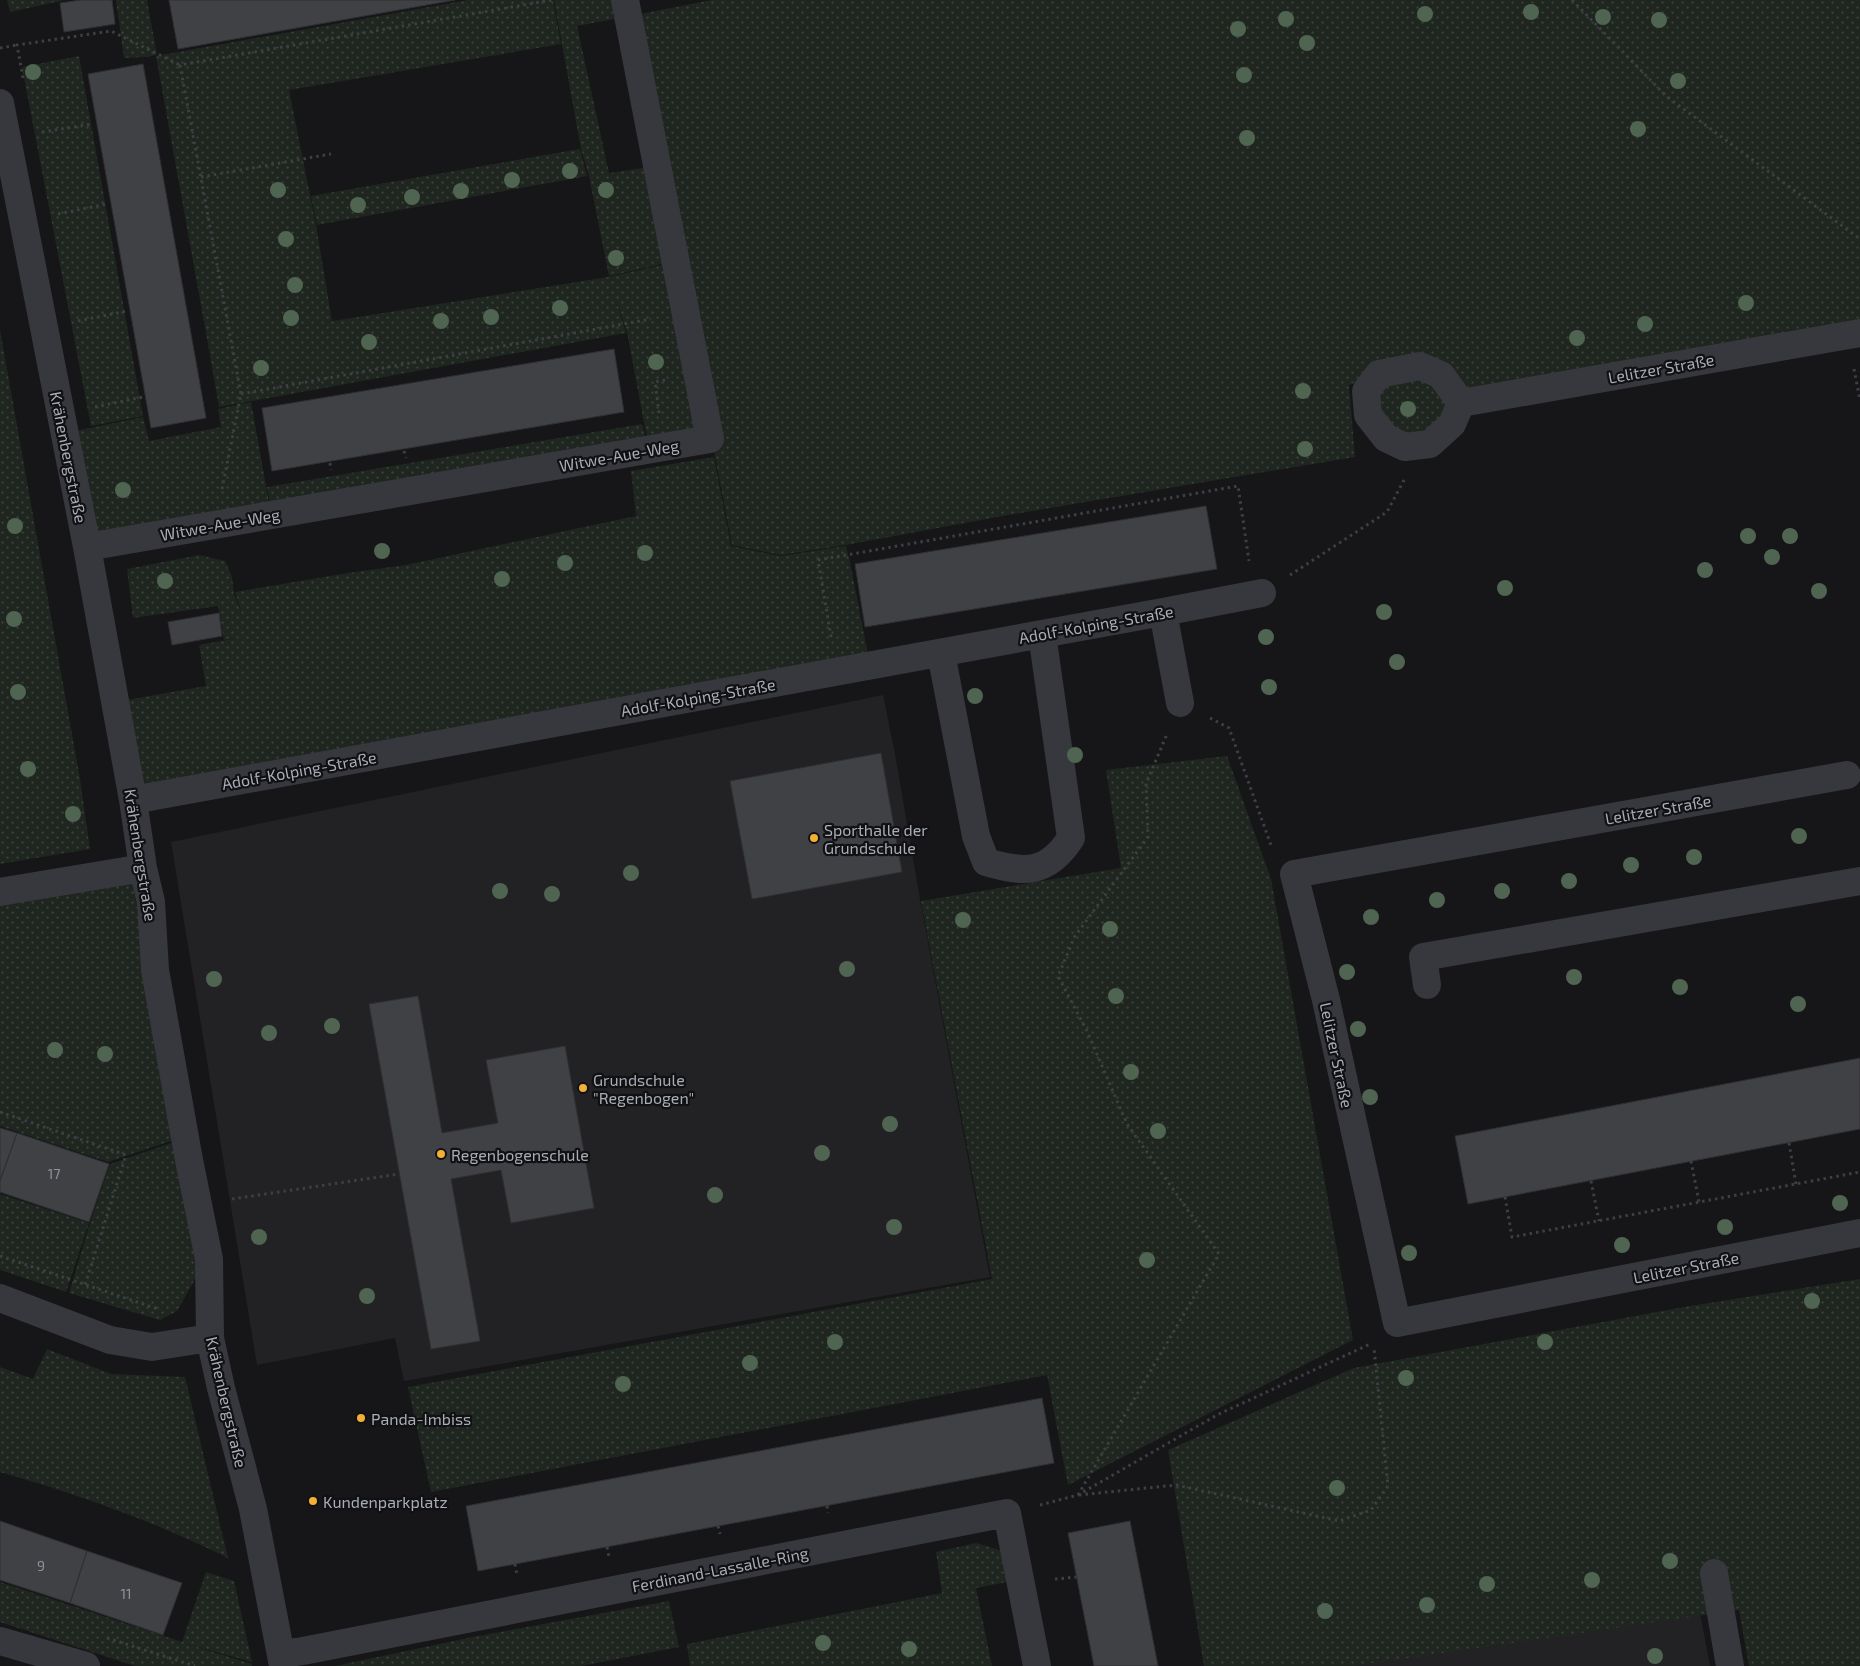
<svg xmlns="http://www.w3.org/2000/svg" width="1860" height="1666" font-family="'Exo 2',sans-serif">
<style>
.built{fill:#222225}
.grass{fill:url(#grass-dots)}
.building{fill:#404145;stroke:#303034}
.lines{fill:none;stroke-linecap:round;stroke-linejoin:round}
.path{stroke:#3d3f44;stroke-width:3;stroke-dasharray:2.5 4;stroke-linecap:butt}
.minor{stroke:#37383d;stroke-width:28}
.tree{fill:#506452}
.poi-dot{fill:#f2b134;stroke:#111113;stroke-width:2}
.labels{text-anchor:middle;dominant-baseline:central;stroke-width:4.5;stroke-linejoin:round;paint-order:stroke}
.number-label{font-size:14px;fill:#8e929b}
.street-label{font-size:16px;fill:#a8adb8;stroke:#111113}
.poi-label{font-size:16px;fill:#a8adb8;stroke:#111113;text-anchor:start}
</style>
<defs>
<pattern id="grass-dots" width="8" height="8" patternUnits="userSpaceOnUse" patternTransform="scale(1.25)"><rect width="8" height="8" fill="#1e261f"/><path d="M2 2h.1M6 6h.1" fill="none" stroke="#3c433d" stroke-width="1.8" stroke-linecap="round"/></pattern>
</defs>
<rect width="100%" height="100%" fill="#161618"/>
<!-- built -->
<path class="built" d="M883 695 895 754 920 899 990 1277 404 1381 395 1338 257 1365 171 842Z
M1690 1558 1710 1666H1240Z"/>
<!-- grass -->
<path class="grass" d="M7 0H65L10 12Z
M116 0H147L157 55 146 57 124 58Z
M468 0H553L561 44 289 90 316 225 332 321 208 344 156 56Z
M554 0H611L614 19 577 26 609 173 597 175 656 166 675 261 609 276 589 176 581 149Z
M712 0H1860V143L1856 144H1860V331L1461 401 1442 374 1381 373 1349 385 1355 457 1008 515 846 545 780 555 732 545 630 16Z
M79 56 143 416 91 426 22 67Z
M580 149 587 176 317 225 311 196Z
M675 262 709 439 649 449 627 332 616 299 626 333 219 407 208 344 333 321 608 277Z
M0 330 80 779 90 849 0 864Z
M1380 375 1440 376 1452 424 1405 447 1369 414Z
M251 402 271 514 88 546 66 433 143 417 149 441 221 427 218 409Z
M642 424 648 449 272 514 267 487Z
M714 457 731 546 780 556 846 546 850 562 870 665 134 799 116 702 206 686 199 645 243 637 224 640 218 606 133 618 127 569 199 555 225 561 232 577 234 594 242 614 235 592 348 573 406 565 636 516 631 471Z
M1227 756 1271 879 1353 1340 1068 1485 1047 1375 431 1492 408 1387 992 1279 921 901 1121 868 1106 770Z
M142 870 183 1137 108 1162 0 1126V894Z
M183 1139 207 1258 177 1311 160 1320 69 1293 90 1223 110 1164Z
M0 1194 89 1223 66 1292 0 1270Z
M1860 1279V1666H1749L1739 1610 1353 1666H1204L1168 1450 1354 1368 1684 1307Z
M47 1349 111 1374 185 1377 228 1558C156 1522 77 1494 0 1472V1367L33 1379Z
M976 1543 1006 1552 1012 1581 976 1588 992 1666H690L687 1644 942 1593 936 1552Z
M206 1572 234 1581 252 1662 184 1643 252 1664V1666H135L0 1622V1582L182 1642Z
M669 1601 679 1647 581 1666H335L473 1637Z"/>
<!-- building -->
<path class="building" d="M81 0H112L115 24 64 32 60 3Z
M169 0H455L178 49Z
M143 64 206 418 151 428 88 74Z
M614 349 624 412 272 471 262 408Z
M1206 506 1217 569 865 627 855 564Z
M219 613 222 636 172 645 168 622Z
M881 753 902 872 752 899 730 781Z
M418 996 442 1133 498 1123 486 1060 565 1046 594 1208 511 1223 501 1170 451 1179 480 1341 431 1349 369 1004Z
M1860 1058V1129L1468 1204 1455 1136Z
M0 1128 17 1133 0 1181Z
M17 1133 109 1164 89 1222 0 1192V1181Z
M1042 1398 1054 1463 478 1571 466 1506Z
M0 1521 87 1551 70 1603 0 1580Z
M1130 1521 1158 1666H1094L1068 1533Z
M87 1551 182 1583 163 1635 70 1603Z"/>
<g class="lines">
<!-- path -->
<path class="path" d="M1572 0 1666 96 1860 239
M0 48 17 45
M23 78 17 45 111 31 180 65
M42 132 93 124
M201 177 331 154
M58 214 107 204
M78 321 127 311
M1854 369 1860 400
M241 394 651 319
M95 407 143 397
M659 413 655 382 665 380
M404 451 406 458
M330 463 331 470
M222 489 241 394 180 65 552 0
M1290 575 1387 512 1404 480
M831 637 818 560 1238 486 1249 561
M1210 718 1229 728 1272 848
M0 1112 126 1155 85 1285
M1789 1143 1796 1184
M1691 1161 1699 1202
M1591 1181 1599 1221
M1505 1197 1512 1237 1860 1172
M232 1199 399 1174
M0 1256 158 1309
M1078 1495 1219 1254 1127 1124 1087 1031 1058 976 1075 936 1148 837 1146 784 1167 734
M1079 1495 1176 1485 1339 1521 1371 1510 1388 1486 1374 1348
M1040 1505 1078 1495 1217 1415 1370 1344
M827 1506 828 1513
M718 1526 720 1534
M607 1547 609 1557
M515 1564 517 1575
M1055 1579 1076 1577
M107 1638 195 1666"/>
<!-- minor -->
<path class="minor" d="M0 103 87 547 133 800 143 868 151 902 155 970 189 1160 209 1259 210 1338 221 1388 253 1509 283 1666
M1420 366 1441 375 1461 403 1452 424 1430 444 1405 447 1386 438 1368 415 1366 391 1379 374Z
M1461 403 1860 333
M87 547 710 439 625 0
M1163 612 1180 703
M941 653 976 836 986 862C1024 873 1047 875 1071 838L1042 634
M1847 775 1294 874 1326 1000 1397 1323 1860 1233
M133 800 1163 612 1262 593
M0 892 143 868
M1427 985 1423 957 1860 881
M0 1298 110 1340 152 1347 210 1338
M1714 1573 1730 1666
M0 1641 86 1666
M281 1654 303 1651 1007 1513 1037 1666"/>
</g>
<!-- trees -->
<g class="tree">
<circle cx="1531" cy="12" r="8"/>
<circle cx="1425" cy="14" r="8"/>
<circle cx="1603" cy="17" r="8"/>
<circle cx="1286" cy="19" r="8"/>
<circle cx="1659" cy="20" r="8"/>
<circle cx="1238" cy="29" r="8"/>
<circle cx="1307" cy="43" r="8"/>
<circle cx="33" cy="72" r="8"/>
<circle cx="1244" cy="75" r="8"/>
<circle cx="1678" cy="81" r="8"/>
<circle cx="1638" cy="129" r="8"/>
<circle cx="1247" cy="138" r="8"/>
<circle cx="570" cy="171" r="8"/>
<circle cx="512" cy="180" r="8"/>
<circle cx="278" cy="190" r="8"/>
<circle cx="606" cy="190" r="8"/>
<circle cx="461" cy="191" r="8"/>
<circle cx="412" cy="197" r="8"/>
<circle cx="358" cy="205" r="8"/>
<circle cx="286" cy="239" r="8"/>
<circle cx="616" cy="258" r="8"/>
<circle cx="295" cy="285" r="8"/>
<circle cx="1746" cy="303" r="8"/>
<circle cx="560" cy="308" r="8"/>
<circle cx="491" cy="317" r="8"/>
<circle cx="291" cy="318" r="8"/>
<circle cx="441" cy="321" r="8"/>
<circle cx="1645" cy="324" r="8"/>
<circle cx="1577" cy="338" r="8"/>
<circle cx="369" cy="342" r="8"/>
<circle cx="656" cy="362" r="8"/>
<circle cx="261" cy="368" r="8"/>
<circle cx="1303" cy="391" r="8"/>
<circle cx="1408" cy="409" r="8"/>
<circle cx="1305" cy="449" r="8"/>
<circle cx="123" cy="490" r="8"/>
<circle cx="15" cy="526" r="8"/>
<circle cx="1748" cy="536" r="8"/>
<circle cx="1790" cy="536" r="8"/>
<circle cx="382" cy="551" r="8"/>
<circle cx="645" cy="553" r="8"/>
<circle cx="1772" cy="557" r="8"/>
<circle cx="565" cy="563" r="8"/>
<circle cx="1705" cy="570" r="8"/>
<circle cx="502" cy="579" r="8"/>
<circle cx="165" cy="581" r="8"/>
<circle cx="1505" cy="588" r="8"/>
<circle cx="1819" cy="591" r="8"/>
<circle cx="1384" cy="612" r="8"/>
<circle cx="14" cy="619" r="8"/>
<circle cx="1266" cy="637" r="8"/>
<circle cx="1397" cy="662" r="8"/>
<circle cx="1269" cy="687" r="8"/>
<circle cx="18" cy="692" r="8"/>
<circle cx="975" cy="696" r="8"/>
<circle cx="1075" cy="755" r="8"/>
<circle cx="28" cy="769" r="8"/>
<circle cx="73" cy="814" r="8"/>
<circle cx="1799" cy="836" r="8"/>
<circle cx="1694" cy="857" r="8"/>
<circle cx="1631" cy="865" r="8"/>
<circle cx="631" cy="873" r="8"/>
<circle cx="1569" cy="881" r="8"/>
<circle cx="500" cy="891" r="8"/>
<circle cx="1502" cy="891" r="8"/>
<circle cx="552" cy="894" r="8"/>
<circle cx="1437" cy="900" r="8"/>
<circle cx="1371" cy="917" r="8"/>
<circle cx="963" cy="920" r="8"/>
<circle cx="1110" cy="929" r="8"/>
<circle cx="847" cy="969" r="8"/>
<circle cx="1347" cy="972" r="8"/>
<circle cx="1574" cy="977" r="8"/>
<circle cx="214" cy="979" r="8"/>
<circle cx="1680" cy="987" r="8"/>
<circle cx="1116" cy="996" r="8"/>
<circle cx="1798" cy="1004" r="8"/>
<circle cx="332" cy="1026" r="8"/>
<circle cx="1358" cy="1029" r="8"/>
<circle cx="269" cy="1033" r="8"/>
<circle cx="55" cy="1050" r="8"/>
<circle cx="105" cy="1054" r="8"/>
<circle cx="1131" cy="1072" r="8"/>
<circle cx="1370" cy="1097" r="8"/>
<circle cx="890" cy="1124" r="8"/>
<circle cx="1158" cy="1131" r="8"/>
<circle cx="822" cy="1153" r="8"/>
<circle cx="715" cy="1195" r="8"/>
<circle cx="1840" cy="1203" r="8"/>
<circle cx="894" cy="1227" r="8"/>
<circle cx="1725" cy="1227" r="8"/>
<circle cx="259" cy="1237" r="8"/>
<circle cx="1622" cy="1245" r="8"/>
<circle cx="1409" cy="1253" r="8"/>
<circle cx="1147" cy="1260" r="8"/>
<circle cx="367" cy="1296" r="8"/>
<circle cx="1812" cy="1301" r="8"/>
<circle cx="835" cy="1342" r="8"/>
<circle cx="1545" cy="1342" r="8"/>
<circle cx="750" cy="1363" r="8"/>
<circle cx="1406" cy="1378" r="8"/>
<circle cx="623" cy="1384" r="8"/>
<circle cx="1337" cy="1488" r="8"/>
<circle cx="1670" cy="1561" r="8"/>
<circle cx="1592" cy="1580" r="8"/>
<circle cx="1487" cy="1584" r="8"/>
<circle cx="1427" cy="1605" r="8"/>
<circle cx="1325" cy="1611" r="8"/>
<circle cx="823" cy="1643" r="8"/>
<circle cx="909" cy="1649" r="8"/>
<circle cx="1655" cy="1656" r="8"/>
</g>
<!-- markers -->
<g class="poi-dot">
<circle cx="814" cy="838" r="5"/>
<circle cx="583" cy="1088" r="5"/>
<circle cx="441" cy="1154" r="5"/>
<circle cx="361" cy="1418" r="5"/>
<circle cx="313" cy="1501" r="5"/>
</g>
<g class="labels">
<!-- number labels -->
<g class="number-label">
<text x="54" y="1173">17</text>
<text x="41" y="1565">9</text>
<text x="126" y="1593">11</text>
</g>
<!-- street labels -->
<g class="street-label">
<text transform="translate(1661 368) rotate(-10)">Lelitzer Straße</text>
<text transform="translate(619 455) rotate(-10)">Witwe-Aue-Weg</text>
<text transform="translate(69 457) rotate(79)">Krähenbergstraße</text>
<text transform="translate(220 524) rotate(-10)">Witwe-Aue-Weg</text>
<text transform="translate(1096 624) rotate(-10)">Adolf-Kolping-Straße</text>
<text transform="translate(698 697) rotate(-10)">Adolf-Kolping-Straße</text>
<text transform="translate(299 770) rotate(-10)">Adolf-Kolping-Straße</text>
<text transform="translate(1658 809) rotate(-10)">Lelitzer Straße</text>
<text transform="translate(141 855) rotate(81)">Krähenbergstraße</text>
<text transform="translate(1337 1055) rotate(78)">Lelitzer Straße</text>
<text transform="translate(1686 1267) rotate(-11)">Lelitzer Straße</text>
<text transform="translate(227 1402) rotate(77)">Krähenbergstraße</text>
<text transform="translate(720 1569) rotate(-11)">Ferdinand-Lassalle-Ring</text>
</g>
<!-- poi labels -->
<g class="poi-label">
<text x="824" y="829">Sporthalle der<tspan x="824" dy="18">Grundschule</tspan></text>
<text x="593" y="1079">Grundschule<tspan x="593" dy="18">"Regenbogen"</tspan></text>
<text x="451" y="1154">Regenbogenschule</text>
<text x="371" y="1418">Panda-Imbiss</text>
<text x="323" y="1501">Kundenparkplatz</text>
</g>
</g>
</svg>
